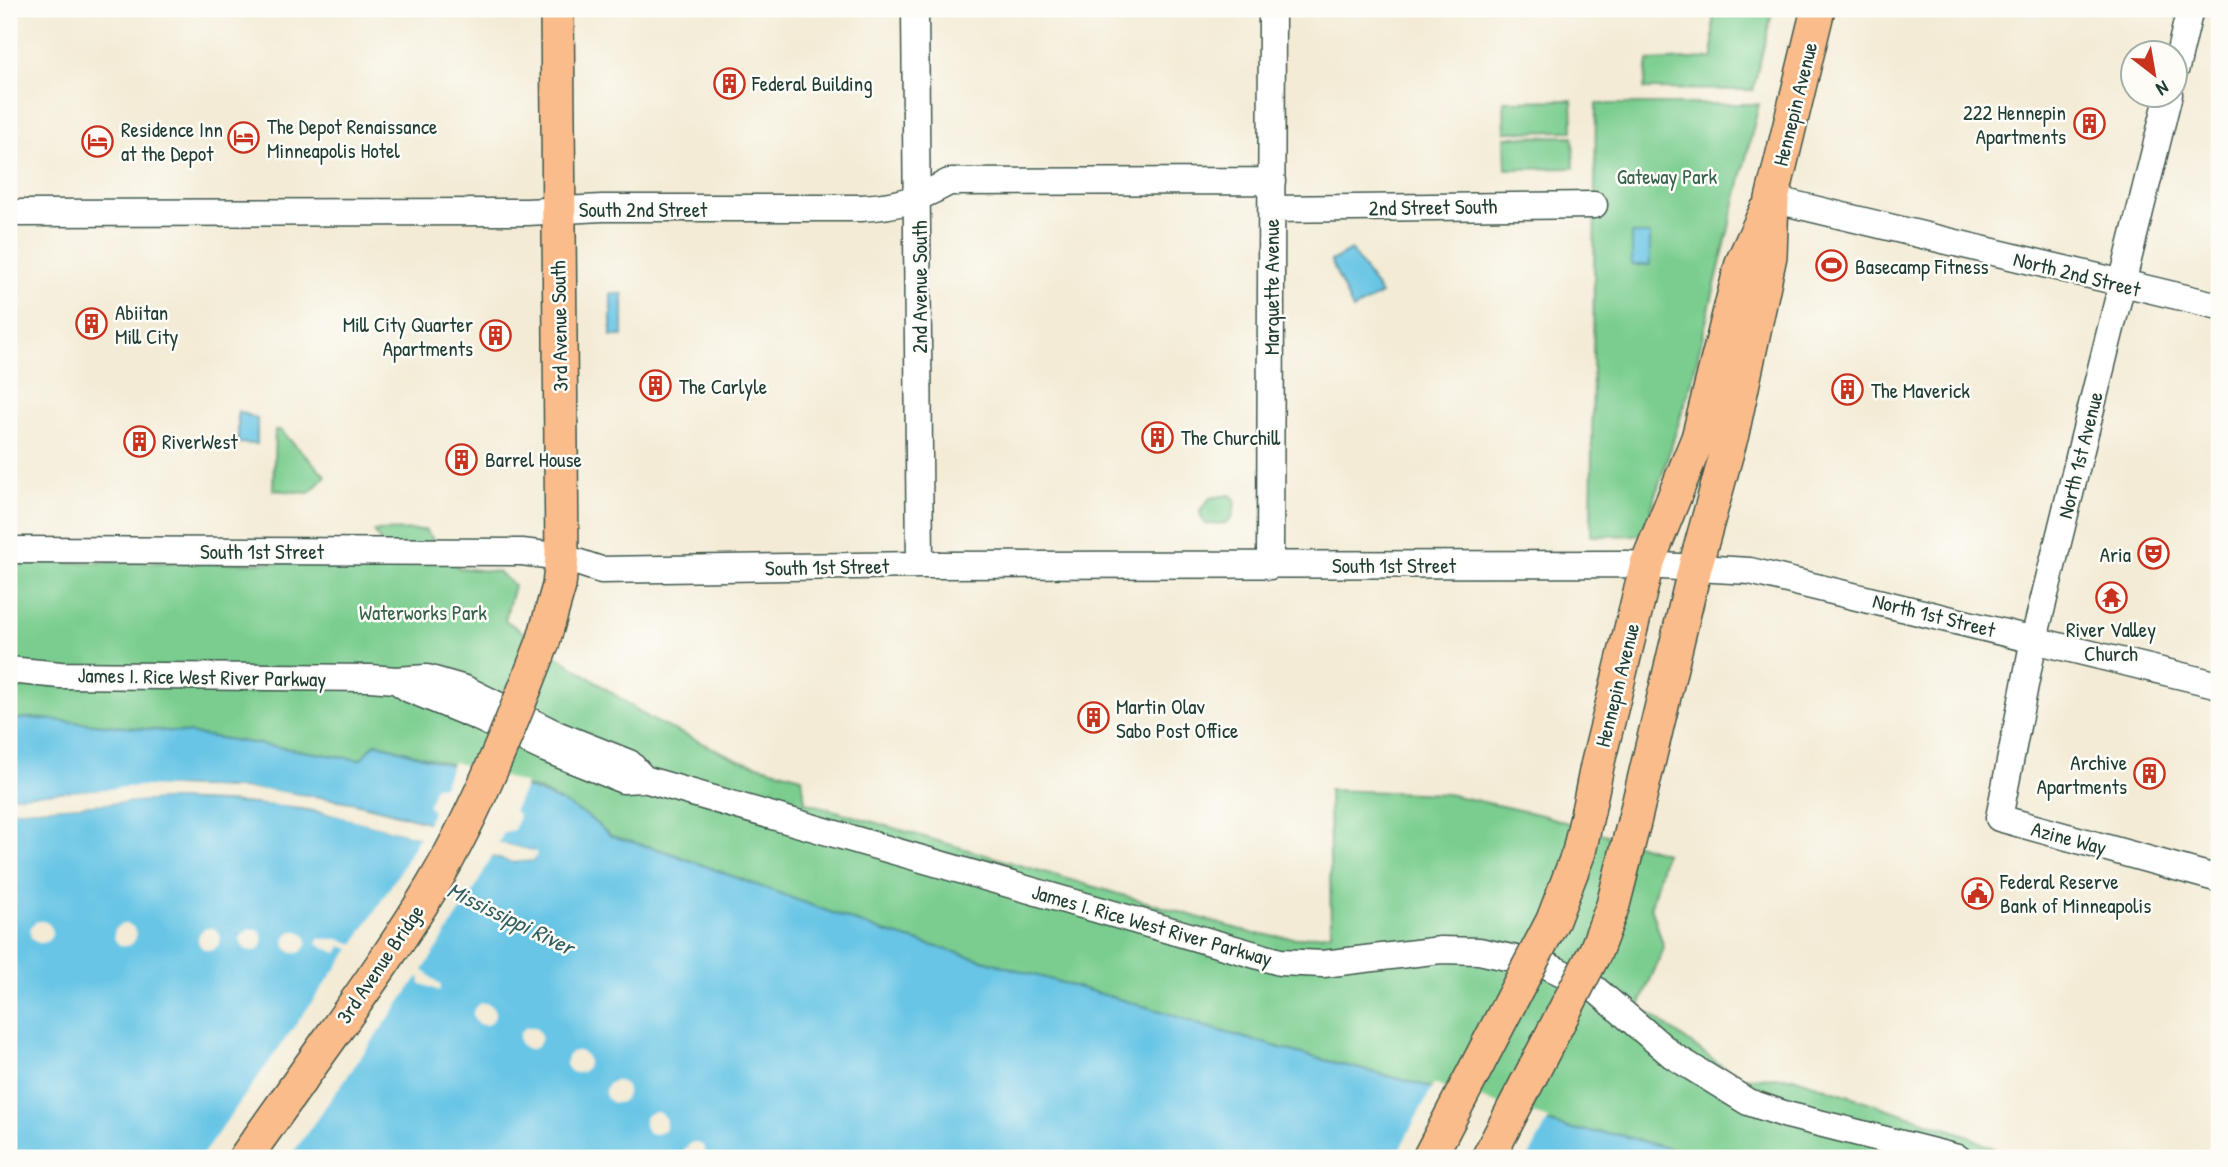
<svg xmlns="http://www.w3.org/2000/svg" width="2228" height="1167" font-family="'Patrick Hand',sans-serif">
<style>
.green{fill:#7acd8f;stroke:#4c8562;stroke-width:2}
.water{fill:#67c5e5;stroke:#43818c;stroke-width:2}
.pier{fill:#f3ebd5}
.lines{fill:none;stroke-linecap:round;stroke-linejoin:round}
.minor-casing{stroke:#3f574c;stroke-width:29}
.major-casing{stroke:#3f574c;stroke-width:36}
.minor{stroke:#fff;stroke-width:26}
.major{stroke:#fabc8b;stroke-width:33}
.major-bridge-casing{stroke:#3f574c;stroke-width:36;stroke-linecap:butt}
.major-bridge{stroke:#fabc8b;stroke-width:33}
.labels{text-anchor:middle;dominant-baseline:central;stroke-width:5;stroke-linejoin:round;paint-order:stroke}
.poi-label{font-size:21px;fill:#1f3d34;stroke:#fdfcf7;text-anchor:start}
.street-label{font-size:21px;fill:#1f3d34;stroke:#fdfcf7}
.park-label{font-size:21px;fill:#36614b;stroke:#fdfcf7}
.water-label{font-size:23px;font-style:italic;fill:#315f60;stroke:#fdfcf7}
</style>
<rect width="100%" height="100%" fill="#fdfcf7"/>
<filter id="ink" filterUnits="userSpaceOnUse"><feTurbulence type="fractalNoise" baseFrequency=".0143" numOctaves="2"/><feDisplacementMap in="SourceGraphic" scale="14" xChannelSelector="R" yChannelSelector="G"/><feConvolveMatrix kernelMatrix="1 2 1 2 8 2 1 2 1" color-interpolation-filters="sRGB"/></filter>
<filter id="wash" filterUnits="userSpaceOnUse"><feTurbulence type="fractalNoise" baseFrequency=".00686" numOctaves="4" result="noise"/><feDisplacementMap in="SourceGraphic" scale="28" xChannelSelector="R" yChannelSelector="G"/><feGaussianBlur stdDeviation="1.57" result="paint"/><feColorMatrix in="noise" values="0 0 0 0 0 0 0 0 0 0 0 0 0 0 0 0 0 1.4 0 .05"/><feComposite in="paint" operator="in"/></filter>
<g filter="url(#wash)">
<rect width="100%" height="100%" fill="#f3ebd5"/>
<!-- green -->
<path class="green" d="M1713 9H1773L1753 90 1644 89 1648 61 1713 58Z
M1572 100 1573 131 1505 132 1504 101Z
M1596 104H1759L1691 384 1643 535 1591 536Z
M1573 136 1574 168 1506 169 1505 137Z
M275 430H280L326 476 309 493 273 490Z
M1230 495 1235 499C1234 524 1230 524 1206 524L1201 517 1200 510 1210 498Z
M425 530 459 568 498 572 514 585 505 620 652 720 739 760 802 777 805 802 1255 934 1298 938 1331 933 1329 790 1447 794 1542 815 1665 853 1651 906 1664 948 1639 1006 1738 1078 1793 1077 1966 1135 2012 1158H1704L1620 1135 1570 1129 1419 1084 1316 1058 1203 1026 1164 1012 881 931 667 852 611 836 587 816 539 790 376 743 360 760 187 733 31 718 9 720V562L392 563 374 531Z"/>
<!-- water -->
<path class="water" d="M1632 234H1650V265H1632Z
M1351 250 1381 294 1353 310 1331 261Z
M611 294H623V336H611Z
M238 411 257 419V444L238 443Z
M31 718 187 733 360 760 376 743 533 790 562 802 587 816 611 836 667 852 881 931 1164 1012 1203 1026 1316 1058 1419 1084 1570 1129 1620 1135 1704 1158H9V810L166 799 279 805 341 816 513 862 534 860 533 851C471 839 411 814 348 802 231 780 127 786 9 797V720Z"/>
<!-- pier -->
<path class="pier" d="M453 762 526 784 514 810 519 816 514 830 504 832 499 843 533 851 537 853 534 860 513 862 492 856 473 892 423 970 441 986 439 991 419 983 421 978 418 977 289 1158H200L350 949 341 946 337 953 317 944 319 939H338L354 944 399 873 419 837 311 809 232 801 166 799 9 810V807L166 795 280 802 341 812 513 859 532 857 533 855 392 816 350 806 270 793 140 790 9 800V797L140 786 270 790 351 803 427 823 433 811 428 806 435 786H443Z
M30 932a11 11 0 1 1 22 0a11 11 0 1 1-22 0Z
M114 935a11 11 0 1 1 22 0a11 11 0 1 1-22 0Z
M198 939a11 11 0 1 1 22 0a11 11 0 1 1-22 0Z
M241 940a11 11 0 1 1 22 0a11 11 0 1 1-22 0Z
M285 942a11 11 0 1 1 22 0a11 11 0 1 1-22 0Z
M473 1014a11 11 0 1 1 22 0a11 11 0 1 1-22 0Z
M519 1038a11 11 0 1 1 22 0a11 11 0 1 1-22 0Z
M566 1062a11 11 0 1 1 22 0a11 11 0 1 1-22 0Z
M605 1092a11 11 0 1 1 22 0a11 11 0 1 1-22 0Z
M1434 1084 1549 1119 1528 1158H1395Z
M644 1123a11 11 0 1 1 22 0a11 11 0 1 1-22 0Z
M692 1142 703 1145 706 1152 705 1158H685L684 1150Z"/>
</g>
<g filter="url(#ink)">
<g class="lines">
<defs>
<path id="minor" d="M915 9 920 565
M2176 68 2190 9
M2169 94 2034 639 1999 818 2219 879
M1772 199 2219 306
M1272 209 1594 205
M9 213 527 212 602 208H861C899 206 916 200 949 182L1272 181
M9 550 522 552 562 557 601 570 920 565 1626 564 1750 571 2219 685
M1270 566 1272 9
M9 670 60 675 370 678 396 680 427 678 465 689 556 734 629 763 644 779
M396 680 409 689 475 716 543 748 623 780 644 779 1280 962 1323 964 1441 950 1479 951 1548 966 1595 989 1672 1055 1748 1102 1787 1115 1958 1158"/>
<path id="major" d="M543 642 559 586 562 557 557 9
M1588 811 1597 766 1647 564 1698 438 1742 263 1766 211
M1634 822 1695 567 1732 434 1770 256 1772 199 1818 9
M245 1158 294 1089"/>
</defs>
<!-- minor casing -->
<use href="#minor" class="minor-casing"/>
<!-- major casing -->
<use href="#major" class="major-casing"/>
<!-- minor -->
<use href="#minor" class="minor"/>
<!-- major -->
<use href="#major" class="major"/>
<defs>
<path id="major-bridge" d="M294 1089C341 1022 391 956 433 885 478 808 511 725 543 642
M1429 1158 1553 920 1579 852 1588 811
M1488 1158 1596 950 1613 905 1634 822"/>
</defs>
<!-- major-bridge casing -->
<use href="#major-bridge" class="major-bridge-casing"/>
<!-- major-bridge -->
<use href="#major-bridge" class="major-bridge"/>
</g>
</g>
<!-- icons -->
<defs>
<symbol id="building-ring" viewBox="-11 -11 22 22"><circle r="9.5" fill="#fdfcf7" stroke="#c8321e" stroke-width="1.5"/><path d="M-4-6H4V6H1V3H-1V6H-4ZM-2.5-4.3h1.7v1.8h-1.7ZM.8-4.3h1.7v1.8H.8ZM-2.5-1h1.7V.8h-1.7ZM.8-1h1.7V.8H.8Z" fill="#c8321e"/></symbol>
<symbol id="hotel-ring" viewBox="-11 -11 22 22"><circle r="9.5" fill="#fdfcf7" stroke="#c8321e" stroke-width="1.5"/><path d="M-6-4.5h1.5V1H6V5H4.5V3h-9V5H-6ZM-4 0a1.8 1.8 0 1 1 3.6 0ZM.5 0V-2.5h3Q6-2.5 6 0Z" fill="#c8321e"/></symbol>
<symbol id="stadium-ring" viewBox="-11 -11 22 22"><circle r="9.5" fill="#fdfcf7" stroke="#c8321e" stroke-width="1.5"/><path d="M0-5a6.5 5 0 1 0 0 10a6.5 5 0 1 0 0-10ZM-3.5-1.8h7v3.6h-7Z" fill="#c8321e"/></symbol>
<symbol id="theatre-ring" viewBox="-11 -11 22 22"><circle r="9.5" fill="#fdfcf7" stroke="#c8321e" stroke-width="1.5"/><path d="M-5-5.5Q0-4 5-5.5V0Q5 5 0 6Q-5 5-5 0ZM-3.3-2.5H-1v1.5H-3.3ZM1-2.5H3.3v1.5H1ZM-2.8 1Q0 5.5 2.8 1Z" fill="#c8321e"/></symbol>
<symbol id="temple-ring" viewBox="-11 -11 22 22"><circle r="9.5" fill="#fdfcf7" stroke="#c8321e" stroke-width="1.5"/><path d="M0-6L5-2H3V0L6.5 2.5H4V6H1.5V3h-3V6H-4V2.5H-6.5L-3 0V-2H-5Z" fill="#c8321e"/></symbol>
<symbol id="civic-ring" viewBox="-11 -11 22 22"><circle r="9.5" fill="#fdfcf7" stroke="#c8321e" stroke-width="1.5"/><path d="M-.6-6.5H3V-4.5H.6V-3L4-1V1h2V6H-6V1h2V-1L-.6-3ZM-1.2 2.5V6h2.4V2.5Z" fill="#c8321e"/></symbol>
</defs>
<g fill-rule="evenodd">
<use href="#building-ring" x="712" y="66" width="35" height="35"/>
<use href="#building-ring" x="2072" y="106" width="35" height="35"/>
<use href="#hotel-ring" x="226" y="120" width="35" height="35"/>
<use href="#hotel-ring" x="80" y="124" width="35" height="35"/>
<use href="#stadium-ring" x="1814" y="248" width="35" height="35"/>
<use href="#building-ring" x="74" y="306" width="35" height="35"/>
<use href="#building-ring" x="478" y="318" width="35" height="35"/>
<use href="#building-ring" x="638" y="368" width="35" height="35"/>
<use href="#building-ring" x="1830" y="372" width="35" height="35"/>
<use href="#building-ring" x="1140" y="420" width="35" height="35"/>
<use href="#building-ring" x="122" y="424" width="35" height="35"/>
<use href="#building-ring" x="444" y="442" width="35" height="35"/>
<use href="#theatre-ring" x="2136" y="536" width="35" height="35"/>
<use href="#temple-ring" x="2094" y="580" width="35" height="35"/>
<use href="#building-ring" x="1076" y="700" width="35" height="35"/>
<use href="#building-ring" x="2132" y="756" width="35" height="35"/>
<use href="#civic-ring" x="1960" y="876" width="35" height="35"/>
</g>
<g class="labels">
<!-- poi labels -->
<g class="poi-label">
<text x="752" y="83">Federal Building</text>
<text x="2066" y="112" text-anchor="end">222 Hennepin<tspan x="2066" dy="24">Apartments</tspan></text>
<text x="267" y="126">The Depot Renaissance<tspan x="267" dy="24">Minneapolis Hotel</tspan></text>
<text x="121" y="129">Residence Inn<tspan x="121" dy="24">at the Depot</tspan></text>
<text x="1855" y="266">Basecamp Fitness</text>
<text x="115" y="312">Abiitan<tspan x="115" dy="24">Mill City</tspan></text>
<text x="473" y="324" text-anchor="end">Mill City Quarter<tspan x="473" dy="24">Apartments</tspan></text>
<text x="679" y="386">The Carlyle</text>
<text x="1871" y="390">The Maverick</text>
<text x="1181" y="437">The Churchill</text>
<text x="162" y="441">RiverWest</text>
<text x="485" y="459">Barrel House</text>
<text x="2131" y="554" text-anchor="end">Aria</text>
<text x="2111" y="629" text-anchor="middle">River Valley<tspan x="2111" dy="24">Church</tspan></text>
<text x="1116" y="706">Martin Olav<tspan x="1116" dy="24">Sabo Post Office</tspan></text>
<text x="2127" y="762" text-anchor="end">Archive<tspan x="2127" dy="24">Apartments</tspan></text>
<text x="2000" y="881">Federal Reserve<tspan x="2000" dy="24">Bank of Minneapolis</tspan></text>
</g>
<!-- street labels -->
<g class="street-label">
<text transform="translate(1795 104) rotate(-76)">Hennepin Avenue</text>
<text transform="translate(1433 207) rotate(-1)">2nd Street South</text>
<text x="643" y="209">South 2nd Street</text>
<text transform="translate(2077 274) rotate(14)">North 2nd Street</text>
<text transform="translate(919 287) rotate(-90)">2nd Avenue South</text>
<text transform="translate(1271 287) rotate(-90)">Marquette Avenue</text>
<text transform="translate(559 326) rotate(-91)">3rd Avenue South</text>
<text transform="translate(2080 455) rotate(-76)">North 1st Avenue</text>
<text x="262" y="551">South 1st Street</text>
<text x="1394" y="565">South 1st Street</text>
<text transform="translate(827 567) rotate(-1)">South 1st Street</text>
<text transform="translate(1934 615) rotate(14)">North 1st Street</text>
<text transform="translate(202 677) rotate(1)">James I. Rice West River Parkway</text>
<text transform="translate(1617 685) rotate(-76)">Hennepin Avenue</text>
<text transform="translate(2069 838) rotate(15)">Azine Way</text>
<text transform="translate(1152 925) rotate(16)">James I. Rice West River Parkway</text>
<text transform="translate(380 964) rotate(-56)">3rd Avenue Bridge</text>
</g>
<!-- park labels -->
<g class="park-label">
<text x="1667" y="176">Gateway Park</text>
<text x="423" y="612">Waterworks Park</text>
</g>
<!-- water labels -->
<g class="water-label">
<text transform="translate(511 918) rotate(26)">Mississippi River</text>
</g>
</g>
<!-- margin -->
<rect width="2228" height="1167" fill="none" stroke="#fdfcf7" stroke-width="35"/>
<!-- north arrow -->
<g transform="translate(2154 74) rotate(149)"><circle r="33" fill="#fdfcf7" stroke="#a4b0a9" stroke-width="2"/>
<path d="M0-5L12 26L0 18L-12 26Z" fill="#c8321e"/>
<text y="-10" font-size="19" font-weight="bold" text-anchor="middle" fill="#1f3d34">N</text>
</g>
</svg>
